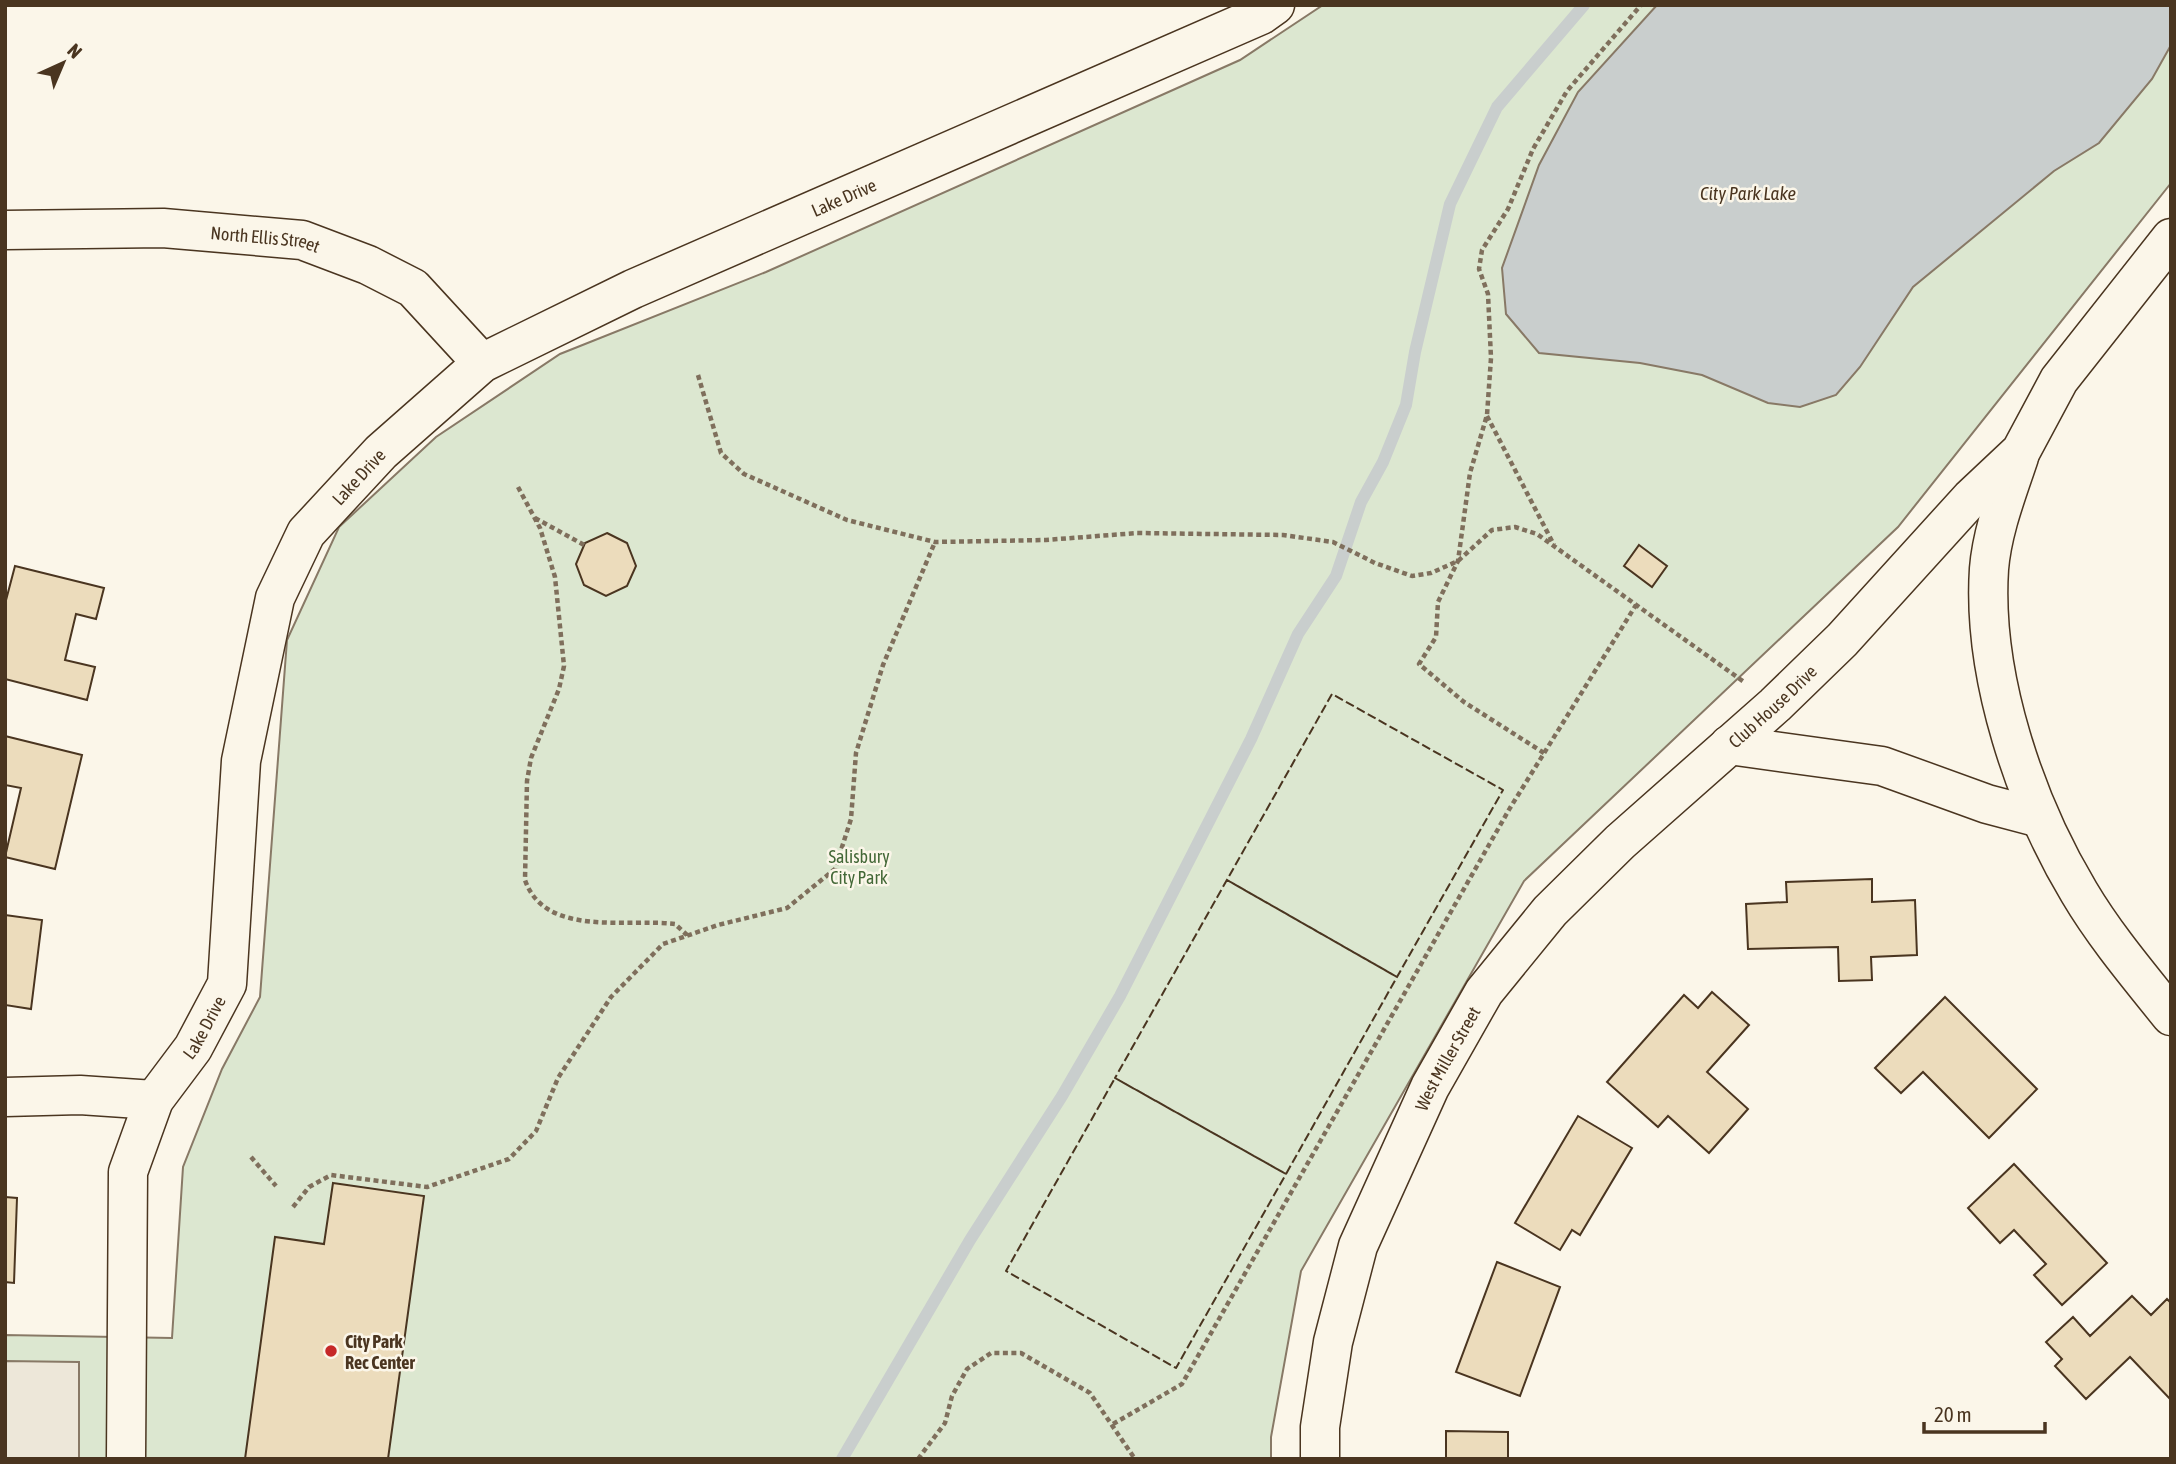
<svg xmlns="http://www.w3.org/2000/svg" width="2176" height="1464" font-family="'Asap Condensed',sans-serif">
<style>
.green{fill:#dce7d0;stroke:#887966;stroke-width:2}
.parking{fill:#ede7d9;stroke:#887966;stroke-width:2}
.water{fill:#c9cecd;stroke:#887966;stroke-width:2}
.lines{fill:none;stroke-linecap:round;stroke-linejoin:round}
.stream{stroke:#c9cecd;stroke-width:12}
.building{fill:#ecdcbc;stroke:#4a3520;stroke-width:2}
.minor-casing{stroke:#4a3520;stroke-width:41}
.path{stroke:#7f6f5c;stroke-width:4.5;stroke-dasharray:5 3.5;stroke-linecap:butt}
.minor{stroke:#fbf6e9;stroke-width:38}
.fence{stroke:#4a3520;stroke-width:2;stroke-dasharray:9 3.5;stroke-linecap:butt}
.poi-dot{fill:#c62828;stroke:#fbf6e9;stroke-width:2.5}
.labels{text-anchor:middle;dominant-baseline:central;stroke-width:5;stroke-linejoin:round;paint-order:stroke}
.street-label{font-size:18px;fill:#4a3520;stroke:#fbf6e9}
.park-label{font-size:18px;fill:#436837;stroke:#fbf6e9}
.poi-label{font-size:18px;font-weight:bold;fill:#4a3520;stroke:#fbf6e9;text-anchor:start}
.water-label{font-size:19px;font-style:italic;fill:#4a3520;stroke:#fbf6e9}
</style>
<rect width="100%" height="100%" fill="#fbf6e9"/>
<!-- green -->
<path class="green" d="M1323 5H2171V183L1898 527 1524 881 1301 1271 1271 1437V1459H5V1335L172 1338 183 1167 222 1069 260 997 287 640 339 527 436 437 560 354 766 272 1240 60Z"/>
<!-- parking -->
<path class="parking" d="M5 1361 79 1362V1459H5Z"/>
<!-- water -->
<path class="water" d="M1657 5H2171V45L2152 79 2099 143 2054 171 1913 287 1860 367 1836 395 1800 407 1768 403 1702 375 1640 363 1539 353 1506 314 1502 268 1539 165 1578 92Z"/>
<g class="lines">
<!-- stream -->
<path class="stream" d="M842 1459 970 1240 1062 1096 1120 996 1251 739 1298 634 1336 576 1361 502 1383 462 1406 405 1415 352 1450 204 1497 107 1584 5"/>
</g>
<!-- building -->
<path class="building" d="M607 533 627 543 636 566 627 586 606 596 584 585 576 564 585 543Z
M1639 545 1667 566 1652 587 1624 566Z
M15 566 104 588 96 619 76 614 65 660 95 667 87 700 5 679V604Z
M5 736 82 755 55 869 5 857 21 788 5 785Z
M1872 879V902L1915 900 1917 955 1871 957 1872 980 1839 981 1838 947 1748 949 1746 904 1787 902 1786 882Z
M5 915 42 920 31 1009 5 1005Z
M1712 992 1749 1025 1707 1072 1748 1109 1709 1153 1668 1116 1658 1127 1607 1082 1684 995 1698 1008Z
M1945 997 2037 1089 1989 1138 1923 1072 1901 1093 1875 1068Z
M1578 1116 1632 1148 1580 1235 1572 1230 1560 1250 1515 1223Z
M2014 1164 2107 1263 2062 1305 2034 1275 2046 1264 2014 1230 2000 1243 1968 1208Z
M333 1183 424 1196 388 1459H245L275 1237 324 1244Z
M5 1197 17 1198 14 1283 5 1282Z
M1497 1262 1560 1287 1520 1396 1456 1372Z
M2132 1296 2151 1315 2167 1299 2171 1303V1400L2130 1357 2086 1399 2055 1366 2062 1359 2046 1342 2073 1317 2090 1336Z
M1446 1431 1508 1432V1459H1446Z"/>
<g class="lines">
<defs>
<g id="minor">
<path id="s1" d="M5 230 163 228 302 240 368 265 413 288 482 363"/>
<path d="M2019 457C2007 493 1992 531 1989 569 1982 676 2025 802 2079 892 2105 936 2139 976 2171 1016"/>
<path d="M1729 745 1882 766 1987 804 2040 818"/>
<path d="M5 1097 80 1095 154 1100"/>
<path id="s2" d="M126 1459 128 1172 154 1100 193 1048 227 984 241 761 275 598 306 533 381 452 482 363 633 289 1261 15 1275 5"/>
<path id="s3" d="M1320 1459V1427L1333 1342 1358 1246 1430 1087 1484 992 1550 911 1620 842 1775 705 1842 640 1971 498 2021 451 2059 380 2171 238"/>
</g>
</defs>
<!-- minor casing -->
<use href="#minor" class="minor-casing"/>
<!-- path -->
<path class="path" d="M698 375 721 453 744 474 847 520 935 542 1046 540 1137 533 1283 535 1333 542 1375 563 1412 576 1431 573 1458 561 1492 530 1515 527 1537 534 1744 682
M1487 416 1554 545
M518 487 540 528 555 577 564 666 559 689 531 758 527 781 525 880C545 938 628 918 675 924L687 935
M535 518 586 546
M1544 753 1464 702 1419 664 1436 637 1438 602 1458 561 1470 473 1487 415 1491 358 1488 294 1479 269 1482 250 1508 209 1533 149 1567 91 1641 5
M251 1157 276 1186
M293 1207 309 1187 331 1175 427 1187 509 1159 536 1131 558 1078 611 997 663 944 718 925 787 908 835 869 851 819 856 753 883 665 935 542
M1113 1424 1182 1384 1510 808 1636 605
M918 1459 945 1423 952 1396 967 1369 991 1353H1021L1090 1393 1135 1459"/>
<!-- minor -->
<use href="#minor" class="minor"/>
<!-- fence -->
<path class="fence" d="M1227 880 1397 977 1286 1174 1115 1078 1332 694 1503 790 1397 977 1227 880
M1115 1078 1286 1174 1176 1368 1006 1271Z"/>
</g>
<!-- markers -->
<circle class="poi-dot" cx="331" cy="1351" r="7"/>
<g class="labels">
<!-- street labels -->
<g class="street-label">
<text stroke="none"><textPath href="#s2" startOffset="1606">Lake Drive</textPath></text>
<text stroke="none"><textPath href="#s1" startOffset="261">North Ellis Street</textPath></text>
<text stroke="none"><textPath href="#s2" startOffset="1040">Lake Drive</textPath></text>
<text stroke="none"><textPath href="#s3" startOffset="908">Club House Drive</textPath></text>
<text stroke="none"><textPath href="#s2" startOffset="452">Lake Drive</textPath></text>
<text stroke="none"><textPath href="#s3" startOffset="425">West Miller Street</textPath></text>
</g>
<!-- park labels -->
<g class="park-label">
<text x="859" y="856">Salisbury<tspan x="859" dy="21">City Park</tspan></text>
</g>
<!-- poi labels -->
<g class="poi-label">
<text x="345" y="1341">City Park<tspan x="345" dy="21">Rec Center</tspan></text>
</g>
<!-- water labels -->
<g class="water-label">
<text x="1748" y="193">City Park Lake</text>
</g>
</g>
<!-- border -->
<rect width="2176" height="1464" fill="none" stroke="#4a3520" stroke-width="14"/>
<!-- north arrow -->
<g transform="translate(63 63) rotate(44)" stroke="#fbf6e9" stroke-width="5" paint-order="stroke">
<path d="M0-5L12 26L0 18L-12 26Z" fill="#4a3520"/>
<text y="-10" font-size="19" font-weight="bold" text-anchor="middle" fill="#4a3520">N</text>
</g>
<!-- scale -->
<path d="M1924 1422v10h121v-10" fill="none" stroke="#4a3520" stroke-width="3.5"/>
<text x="1934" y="1422" font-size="21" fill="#4a3520" stroke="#fbf6e9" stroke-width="5" paint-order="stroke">20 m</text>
</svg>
